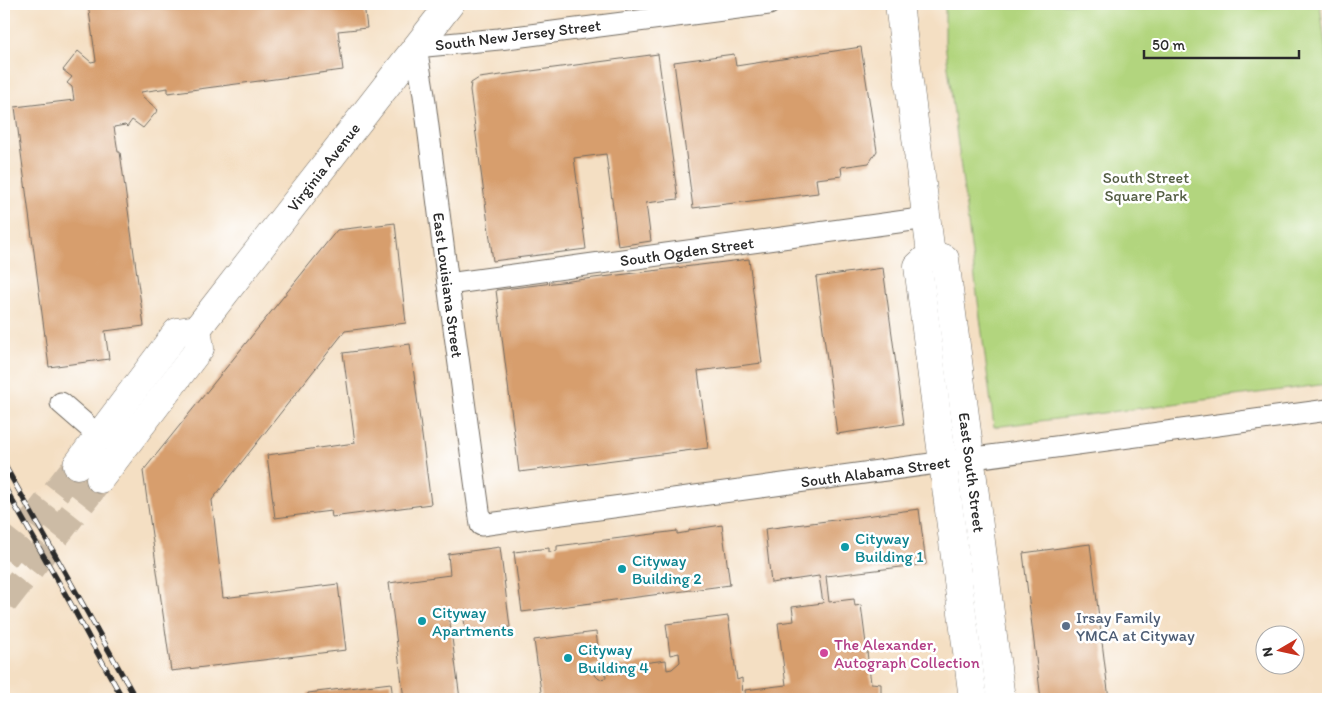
<svg xmlns="http://www.w3.org/2000/svg" width="1332" height="703" font-family="Itim,sans-serif">
<style>
.green{fill:#b2d57e;stroke:#6e8054}
.building{fill:#d79e6d}
.lines{fill:none;stroke-linecap:round;stroke-linejoin:round}
.secondary-tunnel{stroke:#ccbba5;stroke-width:28;stroke-dasharray:28 14;stroke-linecap:butt}
.street-casing{stroke:#716a60;stroke-width:23}
.secondary-casing{stroke:#716a60;stroke-width:29}
.street{stroke:#fff;stroke-width:21}
.secondary{stroke:#fff;stroke-width:28}
.rail-casing{stroke:#2b2b2b;stroke-width:5.5}
.rail{stroke:#fff;stroke-width:4;stroke-dasharray:11;stroke-linecap:butt}
.culture-dot{fill:#0f9aa8;stroke:#fff;stroke-width:2}
.service-dot{fill:#5c6f8a;stroke:#fff;stroke-width:2}
.hotel-dot{fill:#d1479c;stroke:#fff;stroke-width:2}
.labels{text-anchor:middle;dominant-baseline:central;stroke-width:5;stroke-linejoin:round;paint-order:stroke}
.street-label{font-size:16px;fill:#2b2b2b;stroke:#fff}
.park-label{font-size:16px;fill:#545e44;stroke:#fff}
.culture-label{font-size:16px;fill:#0d838f;stroke:#fff;text-anchor:start}
.service-label{font-size:16px;fill:#4e5e75;stroke:#fff;text-anchor:start}
.hotel-label{font-size:16px;fill:#b23c85;stroke:#fff;text-anchor:start}
</style>
<rect width="100%" height="100%" fill="#fff"/>
<filter id="ink" filterUnits="userSpaceOnUse"><feTurbulence type="fractalNoise" baseFrequency=".02" numOctaves="2"/><feDisplacementMap in="SourceGraphic" scale="10" xChannelSelector="R" yChannelSelector="G"/><feConvolveMatrix kernelMatrix="1 2 1 2 8 2 1 2 1" color-interpolation-filters="sRGB"/></filter>
<filter id="wash" filterUnits="userSpaceOnUse"><feTurbulence type="fractalNoise" baseFrequency=".0096" numOctaves="4" result="noise"/><feDisplacementMap in="SourceGraphic" scale="20" xChannelSelector="R" yChannelSelector="G"/><feGaussianBlur stdDeviation="1.12" result="paint"/><feColorMatrix in="noise" values="0 0 0 0 0 0 0 0 0 0 0 0 0 0 0 0 0 1.4 0 .05"/><feComposite in="paint" operator="in"/></filter>
<g filter="url(#wash)">
<rect width="100%" height="100%" fill="#f4dfc3"/>
<!-- green -->
<path class="green" d="M945 4H1320L1328 68V384L994 427 945 43Z"/>
<g id="blocks">
<!-- building -->
<path class="building" d="M88 4H364L367 28 338 31 343 70 168 93V88L141 92 142 96 158 110 143 128 132 120 127 127 125 125 114 127 118 152H120L144 326 105 331 109 359 49 367 15 107 74 100 72 87 67 83 72 77 63 70 78 51 91 62 96 61Z
M861 47 877 151 869 163 841 167 842 176 816 179 818 193 693 208 674 62 734 54 736 66Z
M658 54 678 199 646 203 651 241 618 246 606 154 574 158 586 249 493 261 470 90 471 83 479 78Z
M395 223 406 323 345 331 212 500 223 598 338 584 346 650 171 671 143 471 337 230Z
M749 259 762 363 698 371 708 448 519 472 496 290Z
M883 268 904 424 837 434 816 277Z
M410 344 431 504 332 517 331 511 275 518 267 455 355 443 343 353Z
M919 509 926 564 826 576 829 602 854 599 855 606 861 605 871 683 881 684V699H746L745 690 786 685 778 623 794 621 792 607 823 603 819 576 771 583 765 529Z
M722 525 730 585 522 612 514 552 549 548V552L557 551V546L677 531V534L689 532V530Z
M1090 544 1109 699H1041L1023 553Z
M500 547 510 627 466 633 463 613 449 615 460 699H404L389 583 450 575 448 554Z
M728 616 737 680 742 678 743 699H542L534 640 596 632 600 664 591 665 592 672 599 679 606 678 605 668 666 660 667 670 672 669 680 662 679 653 670 655 666 624Z
M391 683 393 699H308V693Z"/>
</g>
</g>
<g filter="url(#ink)">
<use href="#blocks" fill-opacity="0" stroke="#716a60" stroke-width="1"/>
<g class="lines">
<!-- secondary-tunnel -->
<path class="secondary-tunnel" d="M4 558 77 465
M4 602 100 479"/>
<defs>
<g id="street">
<path id="s1" d="M769 4 499 39 416 47 424 95 448 284 481 525 1328 410"/>
<path id="s2" d="M448 284 927 218"/>
<path d="M61 403 99 436"/>
</g>
<g id="secondary">
<path d="M899 4 931 254"/>
<path id="s3" d="M931 254 945 259 1001 699"/>
<path d="M931 254 918 266 973 699"/>
<path id="s4" d="M77 465 177 332 197 329 450 4"/>
<path d="M100 479 200 348 197 329"/>
</g>
</defs>
<!-- street casing -->
<use href="#street" class="street-casing"/>
<!-- secondary casing -->
<use href="#secondary" class="secondary-casing"/>
<!-- street -->
<use href="#street" class="street"/>
<!-- secondary -->
<use href="#secondary" class="secondary"/>
<defs>
<path id="rail" d="M4 464 136 699
M4 486 72 606 93 645 123 699"/>
</defs>
<!-- rail casing -->
<use href="#rail" class="rail-casing"/>
<!-- rail -->
<use href="#rail" class="rail"/>
</g>
</g>
<!-- markers -->
<g class="culture-dot">
<circle cx="845" cy="547" r="5"/>
<circle cx="622" cy="569" r="5"/>
<circle cx="422" cy="621" r="5"/>
<circle cx="568" cy="658" r="5"/>
</g>
<circle class="service-dot" cx="1066" cy="626" r="5"/>
<circle class="hotel-dot" cx="824" cy="653" r="5"/>
<g class="labels">
<!-- street labels -->
<g class="street-label">
<text transform="translate(518 35) rotate(-7)">South New Jersey Street</text>
<text stroke="none"><textPath href="#s4" startOffset="392">Virginia Avenue</textPath></text>
<text stroke="none"><textPath href="#s2" startOffset="241">South Ogden Street</textPath></text>
<text stroke="none"><textPath href="#s1" startOffset="596">East Louisiana Street</textPath></text>
<text stroke="none"><textPath href="#s1" startOffset="1236">South Alabama Street</textPath></text>
<text stroke="none"><textPath href="#s3" startOffset="230">East South Street</textPath></text>
</g>
<!-- park labels -->
<g class="park-label">
<text x="1146" y="177">South Street<tspan x="1146" dy="18">Square Park</tspan></text>
</g>
<!-- culture labels -->
<g class="culture-label">
<text x="855" y="538">Cityway<tspan x="855" dy="18">Building 1</tspan></text>
<text x="632" y="560">Cityway<tspan x="632" dy="18">Building 2</tspan></text>
<text x="432" y="612">Cityway<tspan x="432" dy="18">Apartments</tspan></text>
<text x="578" y="649">Cityway<tspan x="578" dy="18">Building 4</tspan></text>
</g>
<!-- service labels -->
<g class="service-label">
<text x="1076" y="617">Irsay Family<tspan x="1076" dy="18">YMCA at Cityway</tspan></text>
</g>
<!-- hotel labels -->
<g class="hotel-label">
<text x="834" y="644">The Alexander,<tspan x="834" dy="18">Autograph Collection</tspan></text>
</g>
</g>
<!-- margin -->
<rect width="1332" height="703" fill="none" stroke="#fff" stroke-width="20"/>
<!-- north arrow -->
<g transform="translate(1280 650) rotate(261)"><circle r="24" fill="#ffffff" stroke="#aaaaaa"/>
<path d="M0-4L9 19L0 12L-9 19Z" fill="#c8321e"/>
<text y="-8" font-size="14" font-weight="bold" text-anchor="middle" fill="#2b2b2b">N</text>
</g>
<!-- scale -->
<path d="M1144 50v8h155v-8" fill="none" stroke="#2b2b2b" stroke-width="2.5"/>
<text x="1152" y="50" font-size="15" fill="#2b2b2b" stroke="#ffffff" stroke-width="4" paint-order="stroke">50 m</text>
</svg>
